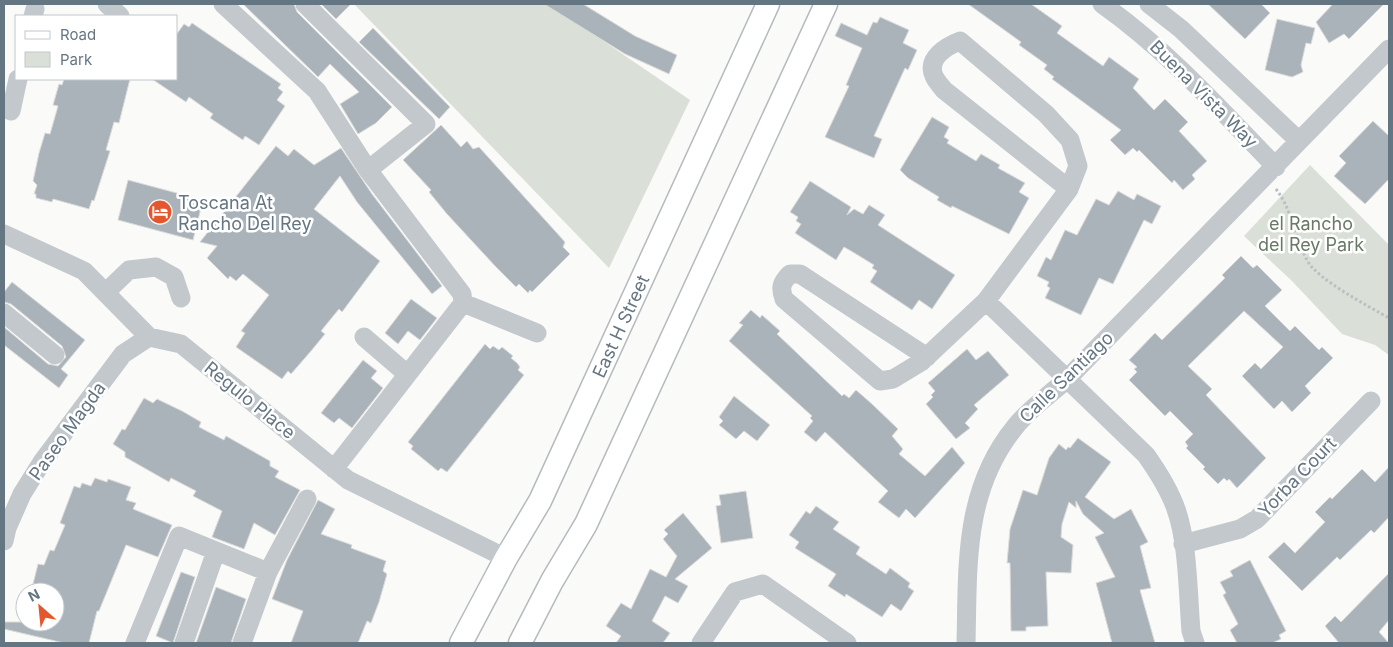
<svg xmlns="http://www.w3.org/2000/svg" width="1393" height="647" font-family="Inter,sans-serif">
<style>
.green{fill:#dadfd7}
.building{fill:#aab3b9;stroke:#dcdcda}
.lines{fill:none;stroke-linecap:round;stroke-linejoin:round}
.major-casing{stroke:#b5babe;stroke-width:25}
.path{stroke:#bbbfc2;stroke-width:3;stroke-dasharray:2.5 2.5;stroke-linecap:butt}
.minor{stroke:#c3c8cc;stroke-width:19}
.major{stroke:#fff;stroke-width:22}
.labels{text-anchor:middle;dominant-baseline:central;stroke-width:5;stroke-linejoin:round;paint-order:stroke}
.street-label{font-size:18px;fill:#657683;stroke:#fff}
.poi-label{font-size:18px;fill:#657683;stroke:#fff;text-anchor:start}
.park-label{font-size:18px;fill:#687a64;stroke:#fff}
</style>
<rect width="100%" height="100%" fill="#fafaf8"/>
<!-- green -->
<path class="green" d="M354 4H549L690 100 609 268Z
M1310 165 1389 245V355L1375 345 1342 334 1292 281 1244 236Z"/>
<!-- building -->
<path class="building" d="M243 4H294L297 12 392 107 376 123 358 134 340 104 359 92 330 64 318 77Z
M321 4H351L336 19Z
M544 4H583L635 36 677 55 669 74 625 54Z
M968 4H1031L1062 26 1057 33 1103 66 1109 57 1139 79 1133 88 1154 110 1165 99 1188 122 1179 131 1207 161 1192 175 1195 179 1183 190 1174 180 1172 183 1139 150 1137 152 1133 148 1125 155 1110 140 1121 130 1052 79 1054 77 1044 69 1047 65 1019 45 1021 42Z
M1208 4H1261L1270 13 1245 39Z
M1333 4H1384L1349 39 1344 34 1329 43 1316 22Z
M880 17 909 30 903 43 917 50 908 70 905 68 874 136 882 139 874 158 825 137 849 86 846 85 862 48 835 36 841 23 867 35 873 22 877 23Z
M1277 19 1315 28 1311 44 1306 43 1301 65 1303 72 1292 77 1265 70Z
M192 23 281 84 278 88 283 92 277 100 285 106 259 145 245 136 243 140 210 118 213 114 189 97 186 102 152 79H176V35L184 24 189 27Z
M373 28 450 107 439 119 359 42Z
M64 79H130L119 123 114 122 106 150 110 151 94 201 92 200 89 209 53 199 52 202 36 198V194H34L37 185 33 181 39 153 45 133 50 134 58 106 53 105 59 84 62 85Z
M932 117 949 127 944 137 949 140 947 143 976 161 981 154 1000 165 998 168 1025 183 1019 192 1029 198 1009 234 952 206 951 208 937 200 939 197 908 178 900 170Z
M1373 121 1389 136V179L1365 204 1334 176 1346 163 1339 156Z
M441 125 461 147 467 141 473 149 479 147 565 242 563 247 570 254 532 292 530 290 528 293 519 284 516 287 496 267 447 214 429 192 431 190 403 160Z
M276 146 288 156 294 149 314 165 341 148 372 194 442 286 432 294 357 202 340 176 314 209 380 261 342 312 339 309 321 331 325 334 311 351 291 374 288 371 282 379 236 347 245 333 241 331 269 295 243 274 236 281 230 276 228 279 207 258 217 246 200 242Z
M128 180 203 200 193 240 118 220Z
M810 181 851 207 847 215 854 209 863 214 869 205 885 215 878 225 955 275 932 309 919 300 912 310 870 282 877 271 872 268 874 265 851 251 844 247 836 260 795 233 801 224 796 221 798 217 790 212Z
M1118 191 1134 200 1137 194 1161 206 1152 224 1144 220 1113 284 1099 278 1081 315 1045 298 1050 288 1047 286 1049 282 1037 276 1046 257 1051 260 1065 230 1077 235 1096 199 1109 205Z
M1241 256 1253 268 1257 265 1282 290 1265 306 1290 331 1295 326 1319 350 1322 347 1333 358 1305 386 1311 393 1292 412 1282 401 1274 409 1242 376 1255 363 1261 369 1283 347 1244 311 1188 366 1212 389 1206 395 1266 458 1237 488 1229 479 1227 481 1224 478 1218 484 1203 469 1205 467 1186 448 1188 446 1185 442 1193 434 1170 411 1165 416 1129 380 1137 372 1134 369 1137 367 1129 360 1155 333 1162 340 1225 278 1222 275Z
M12 282 85 340 61 369 68 375 59 388 4 345V327L48 364 58 366 66 357 62 346 11 304 4 302V292Z
M411 299 437 318 420 340 408 331 398 344 385 333Z
M751 310 760 318 762 315 780 331 777 334 842 396 844 394 849 398 856 390 872 404 898 429 892 436 903 449 899 454 925 476 952 447 965 463 915 518 906 509 899 518 878 502 888 491 825 432 816 442 804 432 813 421 810 418 812 416 729 341 743 325 739 323Z
M485 344 490 349 493 346 499 350 502 347 513 356 511 358 517 363 520 367 518 370 524 375 447 472 441 468 438 471 411 449 413 446 408 442Z
M967 349 976 360 988 351 1009 375 974 405 978 409 965 423 970 428 956 439 926 404 933 397 931 395 935 391 928 383Z
M363 360 377 371 371 378 383 388 352 428 339 418 334 423 321 413Z
M734 396 770 425 757 441 744 431 736 439 719 425 723 421 719 417Z
M144 398 153 403 157 399 182 411 201 422 199 427 224 440 226 436 270 461V466L279 471 275 477 300 490 275 535 254 523 244 549 212 537 222 511 193 496 196 491 171 478 169 482 125 457V452L113 444 122 429 125 430Z
M1078 438 1111 462 1085 497 1114 519 1131 509 1148 542 1140 546 1151 588 1140 590 1155 643H1112L1096 583 1115 577 1095 537 1104 533 1083 514 1076 501V508L1069 502 1062 524 1061 537 1073 545 1071 573 1046 572 1048 626 1026 627V631H1011L1010 563H1007L1010 529 1023 490 1037 495 1049 458 1059 444 1066 450 1068 447 1070 448Z
M1389 467V517L1374 533 1371 530 1340 560 1337 557 1302 591 1268 557 1284 542 1295 553 1325 522 1315 512 1330 497 1332 499 1362 469 1375 482Z
M95 478 107 482 108 479 131 487 126 500 136 503 133 509 172 525 158 557 126 545 99 611H97L89 643H64L4 629V622H55V592H31L38 564 44 565 50 550 54 551 65 525 60 523 74 486 80 488 82 483 91 486Z
M746 491 753 538 721 543 716 506 721 505 719 495Z
M318 500 335 509 321 534 352 545 351 548 386 561 383 571 387 574 379 602 371 623 367 621 358 643H291L303 611 272 599 287 560Z
M816 506 839 522 833 529 860 547 856 554 886 574 890 568 910 583 908 587 914 591 901 611 891 604 882 617 846 594 845 597 828 586 836 574 795 548 799 542 789 535 806 511 810 514Z
M683 513 712 548 675 579 688 586 678 603 665 596 652 621 670 633 663 643H616L621 636 606 626 621 603 631 609 650 569 666 577 677 556 663 539 668 534 664 530Z
M1250 560 1286 631 1279 635 1281 639 1272 643H1237L1230 630 1238 624 1223 595 1226 593 1220 582 1233 576 1230 571Z
M181 572 195 577 173 643 156 636Z
M1389 573V620L1379 632 1389 643H1339L1325 626 1335 616 1341 622Z
M216 587 246 599 231 643H196Z"/>
<g class="lines">
<defs>
<g id="major">
<path id="s1" d="M461 643 506 558 540 501 768 4"/>
<path d="M520 643 552 581 586 524 826 4"/>
</g>
</defs>
<!-- major casing -->
<use href="#major" class="major-casing"/>
<!-- path -->
<path class="path" d="M1276 189C1292 210 1295 237 1307 260 1316 279 1370 307 1389 318"/>
<!-- minor -->
<path class="minor" d="M107 4 120 16
M223 4 317 91 368 170 462 294 463 303 334 469
M305 4 426 124 368 170
M1102 4C1167 50 1221 110 1276 167
M1149 4 1181 29 1299 141
M33 16 35 9
M11 111 18 79
M4 234 84 271 149 337 181 344 348 480 506 558
M106 292 129 270 156 267 174 277 181 298
M986 301 1146 455C1158 472 1169 489 1176 509 1188 542 1188 595 1191 631L1195 643
M463 303 537 333
M4 313 55 355
M364 337 407 374
M927 357 800 274H790C781 283 780 288 784 299L880 381 893 379 921 362 986 301 1069 189 1078 166 1070 140 1046 114 960 41C947 46 926 58 934 76 936 81 941 86 944 90L1069 189
M4 541 7 528 22 494 42 462 123 354 149 337
M1183 544 1240 529 1257 519 1371 401
M135 643 179 536 268 572 307 499
M184 643 216 551
M242 643 268 572
M701 643 735 592 763 584 847 643
M966 643C968 566 963 491 1015 427 1029 409 1051 394 1068 378L1389 49"/>
<!-- major -->
<use href="#major" class="major"/>
</g>
<!-- icons -->
<defs>
<symbol id="hotel-disc" viewBox="-11 -11 22 22"><circle r="9.5" fill="#e4572e" stroke="#fff"/><path d="M-6-4.5h1.5V1H6V5H4.5V3h-9V5H-6ZM-4 0a1.8 1.8 0 1 1 3.6 0ZM.5 0V-2.5h3Q6-2.5 6 0Z" fill="#fff"/></symbol>
</defs>
<g fill-rule="evenodd">
<use href="#hotel-disc" x="146" y="198" width="28" height="28"/>
</g>
<g class="labels">
<!-- street labels -->
<g class="street-label">
<text transform="translate(1204 94) rotate(45)">Buena Vista Way</text>
<text stroke="none"><textPath href="#s1" startOffset="355">East H Street</textPath></text>
<text transform="translate(1066 377) rotate(-44)">Calle Santiago</text>
<text transform="translate(250 400) rotate(39)">Regulo Place</text>
<text transform="translate(67 431) rotate(-54)">Paseo Magda</text>
<text transform="translate(1297 477) rotate(-46)">Yorba Court</text>
</g>
<!-- poi labels -->
<g class="poi-label">
<text x="178" y="202">Toscana At<tspan x="178" dy="21">Rancho Del Rey</tspan></text>
</g>
<!-- park labels -->
<g class="park-label">
<text x="1311" y="223">el Rancho<tspan x="1311" dy="21">del Rey Park</tspan></text>
</g>
</g>
<!-- border -->
<rect width="1393" height="647" fill="none" stroke="#657683" stroke-width="10"/>
<!-- legend -->
<rect x="15" y="15" width="162" height="65" fill="#ffffff" stroke="#c1c8cd"/>
<rect x="25" y="31" width="25" height="8" fill="#ffffff" stroke="#c1c8cd"/>
<text x="60" y="40" font-size="15" fill="#657683">Road</text>
<rect x="25" y="52" width="25" height="15" fill="#dadfd7" stroke="#c1c8cd"/>
<text x="60" y="65" font-size="15" fill="#657683">Park</text>
<!-- north arrow -->
<g transform="translate(40 607) rotate(333)"><circle r="24" fill="#ffffff" stroke="#c1c8cd"/>
<path d="M0-4L9 19L0 12L-9 19Z" fill="#e4572e"/>
<text y="-8" font-size="14" font-weight="bold" text-anchor="middle" fill="#657683">N</text>
</g>
</svg>
